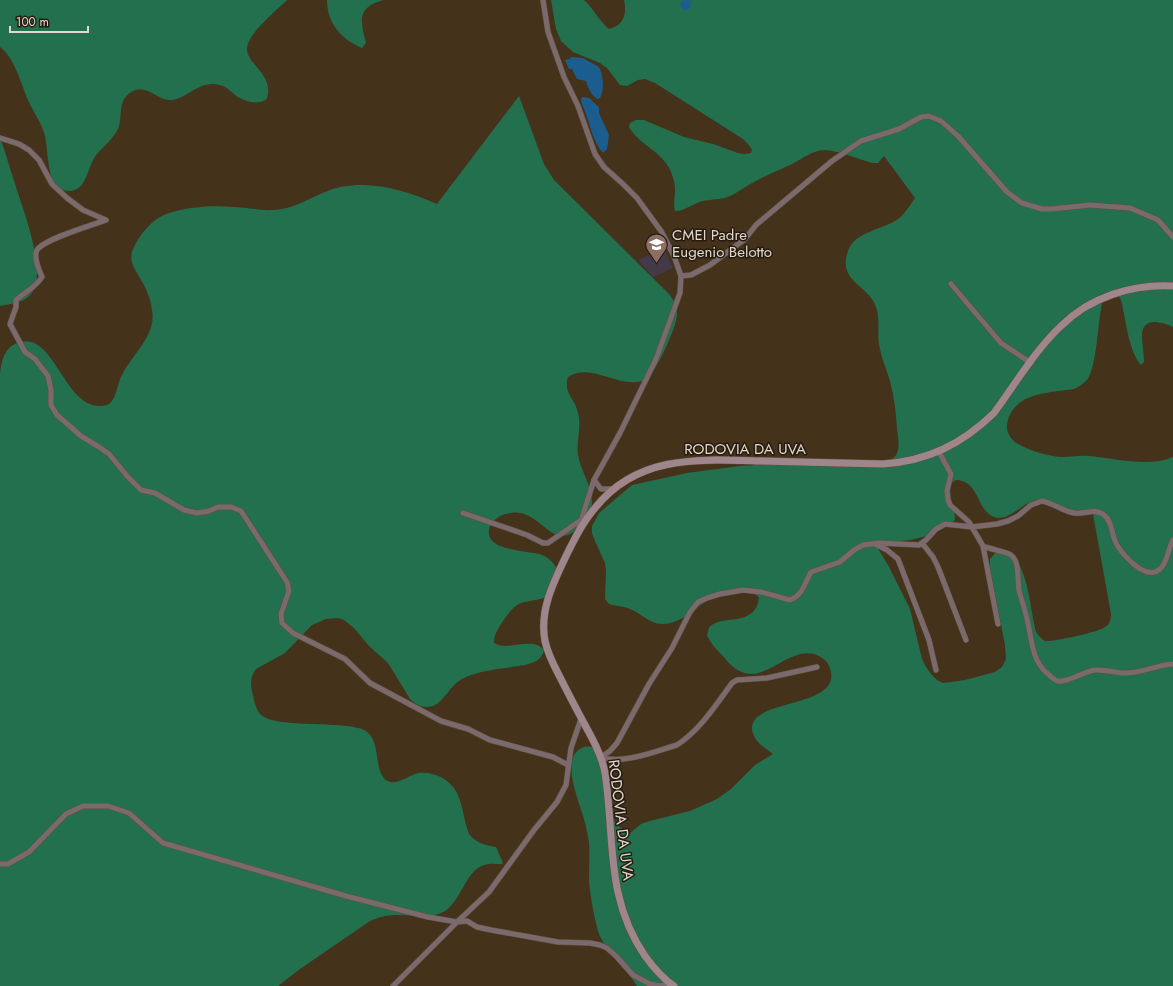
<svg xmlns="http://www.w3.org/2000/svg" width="1173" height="986" font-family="Jost,sans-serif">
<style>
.education{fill:#443948}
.green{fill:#23704e;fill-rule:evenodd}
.water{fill:#1c5d8f}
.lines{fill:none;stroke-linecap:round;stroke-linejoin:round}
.street-casing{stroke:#62503a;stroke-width:6}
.secondary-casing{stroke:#62503a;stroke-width:8}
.street{stroke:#7a6a6d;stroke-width:5}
.secondary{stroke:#9f868c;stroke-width:7}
.labels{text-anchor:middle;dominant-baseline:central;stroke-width:3;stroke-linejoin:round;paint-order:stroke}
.poi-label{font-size:15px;fill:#e4d8ca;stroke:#241c12;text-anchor:start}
.street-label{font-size:15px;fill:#e4d8ca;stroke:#241c12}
</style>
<rect width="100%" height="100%" fill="#45321a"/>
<!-- education -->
<path class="education" d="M664 248 673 268 653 277 638 260Z"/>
<!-- green -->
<path class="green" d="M0 0H287C277 10 247 34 247 49 247 64 271 73 268 94 267 98 267 100 263 101 254 105 242 100 235 95 231 92 228 88 223 86 199 77 189 100 169 100 156 99 149 86 135 90 130 92 127 95 124 99 119 108 122 120 118 129 113 139 104 146 97 154 87 165 88 190 70 191 65 191 62 190 58 188 47 177 48 150 45 136 42 123 33 112 28 100 21 84 15 58 0 47Z
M327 0H384C357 7 360 20 366 43L362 48C341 39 327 23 327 0Z
M551 0H584C594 9 599 21 609 29 624 25 627 15 624 0H1173V327C1161 322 1142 316 1142 336 1142 345 1144 353 1144 362L1141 365C1128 350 1126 319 1121 300L1118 295 1103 299C1098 317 1097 368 1087 380 1083 384 1079 387 1074 389 1049 393 1013 392 1007 424 1006 433 1011 440 1018 444 1030 451 1048 456 1061 457 1071 457 1080 455 1089 456 1115 458 1147 468 1173 457V986H637C626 968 604 950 598 931 594 916 590 895 589 880 589 867 590 855 589 843 588 835 586 827 584 819 580 803 559 758 582 748 587 746 591 746 596 749L611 815C615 824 621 829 629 834L641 824 650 821 690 811 717 799 731 789 755 765 773 754C767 749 759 745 755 738 732 695 849 713 829 666 827 661 823 658 819 656 795 644 772 675 750 674 738 673 730 665 723 656 716 649 711 644 707 635 708 633 708 630 709 628 720 613 756 629 759 597 754 593 750 592 745 591 709 582 695 623 663 624 649 624 641 613 630 609 624 606 616 606 609 604L605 599 606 571 605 563 595 541 592 533V526L599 513 632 485 687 473 740 466 770 464 822 466 886 462C891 460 895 458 897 453 900 446 898 436 897 429 896 412 894 396 890 381 887 370 882 360 880 349 876 335 881 321 876 307 869 285 837 282 848 251 855 231 883 230 898 219 905 214 910 205 915 198L884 156 878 163H872C858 159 841 151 825 150 813 150 802 159 792 164 780 170 768 174 756 181 747 185 739 192 730 196 721 200 712 199 703 201 693 203 686 211 675 211 673 204 675 197 675 190 675 182 672 173 668 166 658 150 638 143 629 127L630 123 636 120H644L684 137 713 144 738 153 744 154 751 153 752 150 749 145 743 139 655 83 645 79 638 80 627 86 620 85 607 68 600 63 573 52 561 41 556 29ZM956 480C980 481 976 510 994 517 1008 522 1021 504 1033 501 1045 499 1063 510 1075 513 1081 514 1087 513 1093 514L1111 614C1111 619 1110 624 1105 627 1100 632 1052 642 1045 641 1041 639 1039 636 1036 632 1030 609 1029 574 1013 555L996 552 990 559V568L1005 645 1006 659 1002 667 995 672 965 680 943 683 937 680 931 674 926 667 922 659 910 609 888 565 874 542C901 543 934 539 955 520 955 507 948 496 951 483Z
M519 96 544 164 554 180 669 294C674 301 677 305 677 314 677 327 657 369 648 378 645 380 640 382 637 382 614 385 590 363 568 377 563 394 575 398 578 413 582 427 576 441 578 455 581 472 593 487 592 504 591 511 588 515 584 520 578 528 574 535 563 536 543 536 533 502 500 516 495 519 490 523 489 530 486 552 529 550 542 555 549 558 554 563 557 569 559 575 559 581 556 587 549 603 529 598 517 605 510 610 506 617 501 624 497 631 494 635 494 643 508 652 535 635 544 651 540 661 535 662 525 665 507 668 477 670 462 679 450 685 445 701 433 706 424 709 416 705 410 699L388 663 369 646 354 628 344 620 338 618 326 619 312 625 285 653 256 669C250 677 250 685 253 695 254 701 256 709 260 714 273 729 343 720 364 730 381 739 374 765 383 777 392 790 408 775 419 773 431 771 447 778 454 788 463 801 463 819 469 834 476 843 485 845 496 847L503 863 502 864C496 864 490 863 484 865 466 870 461 901 445 911 430 920 412 914 397 915 387 915 379 917 370 921L300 969 278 986H0V374C1 364 3 351 13 345 53 323 62 407 100 406 104 406 109 405 111 402 117 395 117 385 121 377 131 355 157 336 152 310 151 301 148 293 144 285 138 273 127 263 133 249 139 236 150 221 164 215 184 207 211 205 232 207 246 207 259 211 272 210 291 210 308 199 325 192 361 177 403 189 437 204Z
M0 137C6 154 11 172 17 190 24 212 48 275 31 294 24 303 10 304 0 306Z"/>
<!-- water -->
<path class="water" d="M684 0 688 1 691 0 692 1 690 5 691 6 688 10H683L680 4Z
M571 57 583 58 599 67C603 75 605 90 600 98L597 99C591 94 588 89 586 81L577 79 572 69H569L565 60 570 59Z
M582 97 589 98 599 107V113L609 135 607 149 603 153C593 141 591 128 586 114 585 109 581 105 581 99Z"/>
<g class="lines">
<defs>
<path id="street" d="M543 0 548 32 564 77 578 106 595 154 604 167 623 184 637 198 661 231 674 256 681 276 680 293 656 359 620 433 594 480 579 527
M0 138 19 144 29 150 39 160 52 184 67 198 83 210 106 220
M106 220C93 225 44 239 37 250 33 257 39 270 42 277 35 288 25 292 16 300V307L10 324 25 352 35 359 48 376 51 390V405L57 415 81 436 99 447 109 454 128 477 141 490 155 493 184 510 197 513 209 511 218 507H231L241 511 287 582 289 591 281 614 282 623 293 633 345 659 370 683 441 721 468 729 490 740 553 757 568 765
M681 276 691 275 710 265 745 239 756 225 832 161 861 141 899 129 921 117 929 116 941 121 958 136 1007 192 1022 203 1042 209H1052L1090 205 1130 208 1158 220 1173 237
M951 284 1001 343 1031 363
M939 452 951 474 947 491 948 500 950 505 969 522 983 546 998 624
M594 480 601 489H613
M463 513 527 535 543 543H548L581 520
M922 543 933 557 938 567 966 640
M875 544 887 550 898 559 929 640 936 670
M983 546C989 549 1008 552 1011 555 1020 562 1017 579 1019 590 1021 599 1025 609 1027 619 1032 639 1031 660 1048 674 1050 676 1054 680 1058 681 1068 683 1084 671 1095 670 1107 669 1117 674 1128 673 1144 672 1158 665 1173 664
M601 757 610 751 617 743 649 684 672 648 690 612 698 602 707 598 720 594 743 590 761 592 790 600C803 595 804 584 811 572L840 562 854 550 863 545 879 543 919 545 926 540 936 529 945 524 972 527 997 524 1008 521 1018 516 1031 505 1042 501C1053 503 1063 511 1074 513 1085 515 1094 507 1104 515 1113 522 1111 535 1117 545 1124 556 1147 583 1161 568 1168 561 1168 548 1173 540
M601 757C622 765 656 751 677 745 700 730 716 705 732 683L737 680 767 678 817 667
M0 864H8L29 852 66 814 83 806H108L129 813 163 843 346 896 428 917 457 922 467 921 477 927 491 930 558 942 590 943 600 945 607 948 616 956 633 975 650 984 660 986 669 983
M393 986 457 922 489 892 534 830 557 802 566 785 571 748 581 719"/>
<path id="secondary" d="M674 986C662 978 653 967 645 956 605 898 615 838 605 773 602 756 594 741 586 727 578 712 570 697 563 683 556 669 548 656 545 641 539 610 554 581 567 554 575 538 583 522 595 508 637 455 698 459 759 461 800 462 842 463 883 464 928 461 962 444 994 413 1014 386 1036 349 1061 326 1090 297 1132 284 1173 286"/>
</defs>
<!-- street casing -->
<use href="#street" class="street-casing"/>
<!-- secondary casing -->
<use href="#secondary" class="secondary-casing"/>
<!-- street -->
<use href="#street" class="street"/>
<!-- secondary -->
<use href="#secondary" class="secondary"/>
</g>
<!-- icons -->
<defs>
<symbol id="school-pin" viewBox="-11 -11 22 30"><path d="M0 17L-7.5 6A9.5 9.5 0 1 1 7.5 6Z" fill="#8d6e63" stroke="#241c12"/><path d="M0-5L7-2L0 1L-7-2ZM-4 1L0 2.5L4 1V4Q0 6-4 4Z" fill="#fff"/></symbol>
</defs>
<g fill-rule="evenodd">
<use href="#school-pin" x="644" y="232" width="25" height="34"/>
</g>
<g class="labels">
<!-- poi labels -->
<g class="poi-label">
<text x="672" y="235">CMEI Padre<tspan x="672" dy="17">Eugenio Belotto</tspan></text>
</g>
<!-- street labels -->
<g class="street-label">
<text x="745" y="449">RODOVIA DA UVA</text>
<text transform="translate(621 820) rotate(83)">RODOVIA DA UVA</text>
</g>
</g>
<!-- scale -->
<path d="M10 26v6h78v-6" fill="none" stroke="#e4d8ca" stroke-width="2"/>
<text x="16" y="26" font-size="12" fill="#e4d8ca" stroke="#241c12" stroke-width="3" paint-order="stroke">100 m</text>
</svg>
